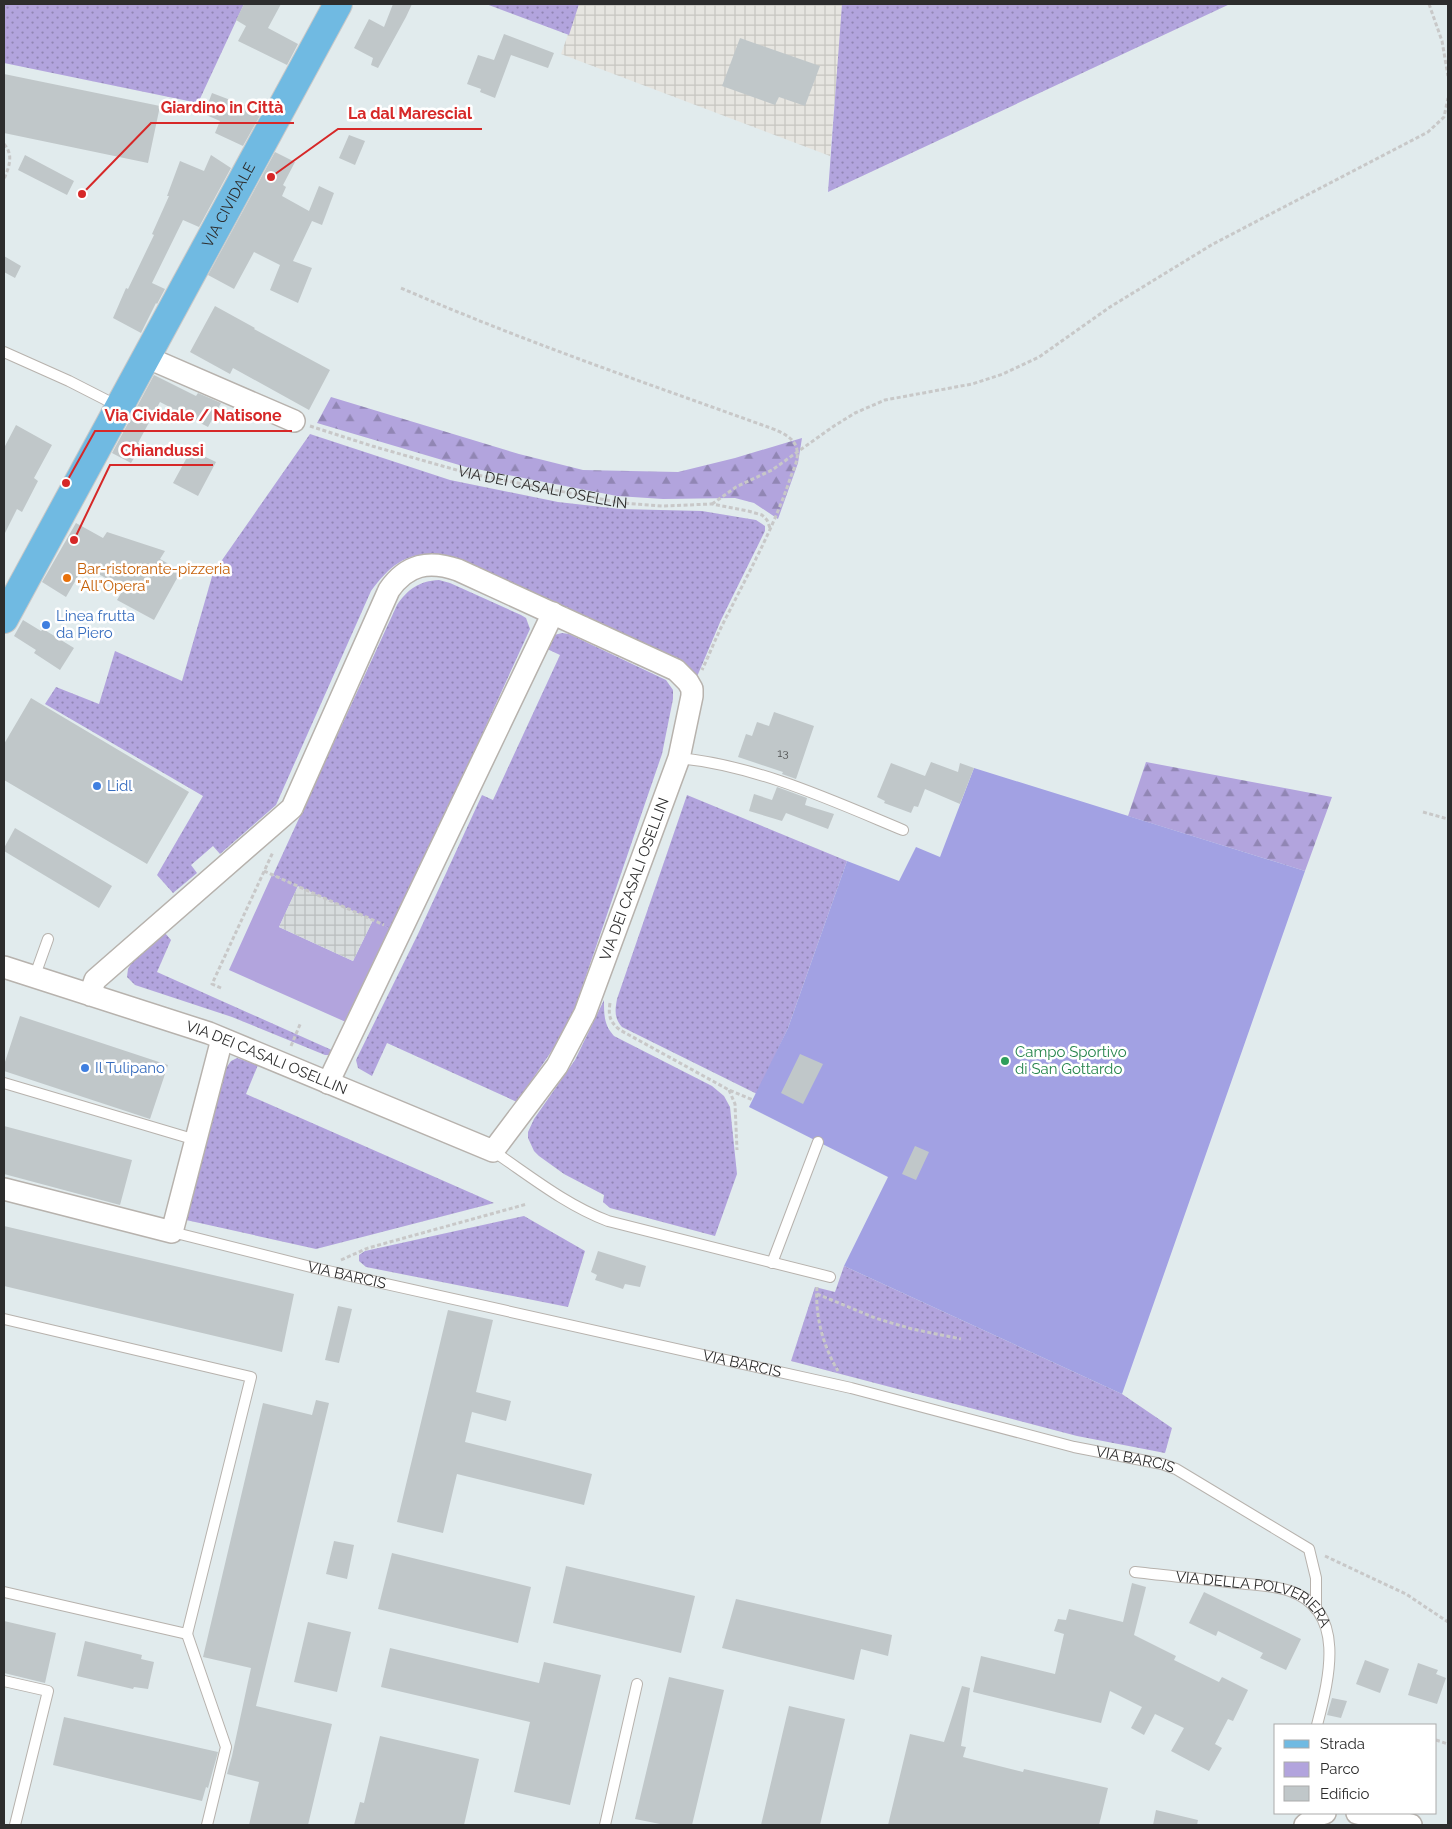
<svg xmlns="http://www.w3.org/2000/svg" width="1452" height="1829" font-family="Raleway,sans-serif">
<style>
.industrial{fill:url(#industrial-grid)}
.grass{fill:url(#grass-dots)}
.forest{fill:url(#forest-firs)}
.park{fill:#b2a4dd}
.pitch{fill:#a2a1e3}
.plaza{fill:url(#plaza-grid)}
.building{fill:#c0c7c9}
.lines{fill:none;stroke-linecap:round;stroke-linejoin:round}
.lane-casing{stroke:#b7b2ad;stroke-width:12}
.street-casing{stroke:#b7b2ad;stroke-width:24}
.primary-casing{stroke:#c8c8c8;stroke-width:30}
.path{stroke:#c8c8c8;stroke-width:3;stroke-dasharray:4 2.5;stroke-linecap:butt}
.lane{stroke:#fff;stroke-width:10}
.street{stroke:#fff;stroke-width:21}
.primary{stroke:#70bae2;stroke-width:28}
.food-dot{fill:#e8710a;stroke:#fff;stroke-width:2}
.shop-dot{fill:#3f7fe0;stroke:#fff;stroke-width:2}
.leisure-dot{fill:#2e9e5b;stroke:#fff;stroke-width:2}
.labels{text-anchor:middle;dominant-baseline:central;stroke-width:5;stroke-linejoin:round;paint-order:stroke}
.number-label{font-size:12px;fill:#525454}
.street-label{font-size:15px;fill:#2d2d2d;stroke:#fff}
.food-label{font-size:15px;fill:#c56008;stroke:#fff;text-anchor:start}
.shop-label{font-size:15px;fill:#366cbe;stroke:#fff;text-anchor:start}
.leisure-label{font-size:15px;fill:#27864d;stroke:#fff;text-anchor:start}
.leader{fill:none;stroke:#d62828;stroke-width:2}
.callout-dot{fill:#d62828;stroke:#fff;stroke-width:2}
.callout-label{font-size:16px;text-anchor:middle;font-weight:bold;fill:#d62828;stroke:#fff;stroke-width:5;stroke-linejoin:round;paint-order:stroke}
</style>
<defs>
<pattern id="industrial-grid" width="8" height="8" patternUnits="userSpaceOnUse" patternTransform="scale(1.25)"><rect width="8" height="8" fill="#e6e5e0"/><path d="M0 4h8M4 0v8" fill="none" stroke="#c6c5c0"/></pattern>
<pattern id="grass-dots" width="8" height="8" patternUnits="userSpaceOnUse" patternTransform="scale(1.25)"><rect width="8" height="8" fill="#b2a4dd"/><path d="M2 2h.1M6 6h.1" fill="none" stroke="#9186b4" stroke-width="1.8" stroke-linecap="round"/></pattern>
<pattern id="forest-firs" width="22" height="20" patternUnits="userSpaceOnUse" patternTransform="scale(1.25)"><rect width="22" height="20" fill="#b2a4dd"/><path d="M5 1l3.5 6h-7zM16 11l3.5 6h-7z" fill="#9186b4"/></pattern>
<pattern id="plaza-grid" width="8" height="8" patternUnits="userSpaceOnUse" patternTransform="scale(1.25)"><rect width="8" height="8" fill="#d7dcdd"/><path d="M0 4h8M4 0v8" fill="none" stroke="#b9bdbe"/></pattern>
</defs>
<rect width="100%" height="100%" fill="#e1ebed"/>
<!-- industrial -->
<path class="industrial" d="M579 4H843L830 156 561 54Z"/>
<!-- grass -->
<path class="grass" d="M4 4H244L198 103 4 63Z
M486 4H579L569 35Z
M842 4H1230L828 192Z
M310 434 450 480 558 502 620 509 702 511 756 520 765 526V531L721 620 696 679 685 664 675 657 462 560C419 547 397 555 371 591L276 805 220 854 213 846 191 865 197 873 173 893 157 875 203 796 45 704 56 687 99 704 115 651 182 681 213 573Z
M439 580 450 583 521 615 526 618 530 629 393 930 273 875 397 605C408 589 419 581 439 580Z
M562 633 569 634 666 680 673 690V699L662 754 574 1011 553 1049 517 1102 387 1043 372 1076 358 1068 356 1060 418 934 482 795 493 800 560 655 545 648 554 635Z
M687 795 847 861 788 1028 757 1094 622 1027C614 1018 615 1010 617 999Z
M165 933 171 940 157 972 334 1051 331 1055H325L232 1017 135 985 127 977 128 969 132 962Z
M604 1000C604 1015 604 1025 614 1036L712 1086 724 1096 730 1107 737 1174 715 1236 610 1208 603 1202 604 1195 564 1174 539 1156 534 1151 528 1138V1132L534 1119 575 1060Z
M237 1058 258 1065 246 1094 494 1203 316 1249 186 1220 226 1068 231 1061Z
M524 1216 585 1251 568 1307 366 1267 359 1261V1255L365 1251Z
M844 1266 1122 1394 1172 1428 1165 1453 1077 1436 791 1361 815 1287 835 1292Z"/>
<!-- forest -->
<path class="forest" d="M331 397 519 454 583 470 678 472 735 458 802 438 798 463 778 519 754 503 735 498 663 499 617 496 466 467 317 423Z
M1146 762 1332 797 1305 871 1128 816Z"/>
<!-- park -->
<path class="park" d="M272 875 298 886 279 927 353 961 373 920 393 930 348 1023 229 970Z"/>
<!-- pitch -->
<path class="pitch" d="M974 768 1305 871 1122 1394 844 1266 888 1177 749 1107 788 1028 847 861 899 881 916 847 940 857Z"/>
<!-- plaza -->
<path class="plaza" d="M298 886 373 920 353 961 279 927Z"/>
<!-- building -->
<path class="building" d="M244 4H281L268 28 298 44 287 65 238 41 246 26 236 20Z
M393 4H412L406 17 378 68 371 65 373 58 354 48 369 19 384 27Z
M504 34 554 53 548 68 511 55 495 98 480 92 481 89 467 84 478 55 494 60Z
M740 38 820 66 805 106 779 97 775 105 722 86Z
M4 74 160 106 148 163 4 133Z
M212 93 262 112 243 146 215 133 220 121 204 114Z
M349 135 365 141 355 165 339 158Z
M275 152 295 162 283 185 286 187 282 196 309 211 319 186 334 193 322 225 312 221 293 261 312 268 298 303 270 290 280 265 254 252 234 289 208 275Z
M25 155 74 181 67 195 18 170Z
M211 155 231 168 199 227 183 220 152 283 165 289 157 304 156 303 141 333 113 318 126 288 128 289 154 235 152 234 169 196H167L180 161 204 171Z
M4 256 21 266 15 278 4 272Z
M215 306 255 328 254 329 330 370 309 410 233 368 230 374 190 352Z
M154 375 196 396 198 393 221 403 208 427 160 402 138 443 142 445 131 463 112 453Z
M16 425 52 445 34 478 38 481 22 512 17 509 4 535V448Z
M191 450 216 462 198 496 173 483Z
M76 523 103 538 107 532 165 551 160 559 181 571 154 620 117 600 124 588 84 566 66 597 42 582Z
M23 620 41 631 43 629 74 648 60 670 34 653 36 650 14 636Z
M31 698 189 792 147 864 4 780V744Z
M774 712 814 726 796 779 782 774 783 772 738 757 746 734 752 736 757 722 769 726Z
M931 762 958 772 960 763 974 768 960 804 925 789 918 807 914 806 911 813 884 803 885 801 877 797 891 763 925 776Z
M777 787 807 798 805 805 834 814 828 829 786 813 782 821 749 811 754 794 772 800Z
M15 828 112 886 99 908 4 851V848Z
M20 1016 168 1065 150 1119 4 1071V1065Z
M800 1054 823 1064 803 1104 781 1093Z
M4 1126 132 1160 120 1205 4 1174Z
M915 1146 929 1152 916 1180 902 1174Z
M4 1226 294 1294 282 1352 4 1286Z
M598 1251 646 1266 640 1287 625 1284 623 1289 595 1280 597 1275 591 1272Z
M338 1306 352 1309 339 1363 325 1360Z
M448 1310 493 1320 476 1392 511 1401 506 1421 472 1412 465 1442 592 1474 584 1505 457 1474 443 1533 397 1522Z
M316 1400 329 1403 256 1706 332 1724 308 1825H249L259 1782 227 1774 232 1756 251 1668 203 1657 263 1403 312 1415Z
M334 1541 354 1545 347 1579 326 1574Z
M392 1553 531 1587 518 1643 378 1609Z
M566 1566 695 1596 681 1653 553 1623Z
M1132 1583 1146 1587 1134 1635 1176 1656 1174 1660 1219 1682 1222 1677 1248 1690 1233 1721 1228 1719 1215 1744 1222 1748 1209 1771 1171 1751 1184 1728 1155 1714 1144 1735 1131 1728 1142 1707 1110 1691 1101 1723 973 1692 981 1656 1055 1674 1064 1634 1054 1631 1058 1619 1066 1620 1069 1609 1123 1622Z
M1204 1592 1301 1639 1286 1670 1260 1658 1263 1653 1218 1631 1216 1636 1189 1623Z
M736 1599 892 1635 888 1656 861 1649 854 1680 722 1648Z
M4 1621 56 1633 45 1683 4 1673Z
M308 1622 351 1632 337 1692 294 1682Z
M85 1641 142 1655 141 1659 154 1662 148 1689 134 1687 133 1689 77 1676Z
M390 1648 539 1683 544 1662 601 1675 570 1805 514 1792 530 1722 381 1687Z
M1365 1660 1389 1669 1380 1693 1356 1684Z
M1418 1663 1438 1670 1436 1674 1446 1678 1437 1704 1408 1695Z
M669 1677 724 1690 692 1825H665L635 1819Z
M962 1686 970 1688 961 1746 966 1747 963 1757 1023 1772 1024 1769 1108 1788 1099 1825H888L910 1734 944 1742Z
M1332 1698 1347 1701 1341 1718 1327 1715Z
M789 1706 845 1719 820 1825H761Z
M64 1717 218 1752 208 1788 206 1787 202 1801 53 1765Z
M380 1736 479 1759 464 1825H354L360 1802 364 1803Z
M1156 1810 1198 1820 1197 1825H1153Z"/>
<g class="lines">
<defs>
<g id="lane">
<path d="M4 352 69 381 118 406"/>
<path d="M679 758C758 766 831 800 903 830"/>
<path d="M34 978 48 939"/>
<path d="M4 1083 196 1140"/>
<path d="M493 1151C530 1176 566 1205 608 1221L830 1277"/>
<path id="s2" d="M172 1232 319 1269 851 1388 1074 1447 1162 1464 1176 1469 1309 1549 1316 1578V1609"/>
<path d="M772 1263 818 1142"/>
<path d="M4 1319 251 1377 187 1634 4 1592"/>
<path id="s3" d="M1135 1572C1169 1576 1203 1579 1237 1583 1255 1585 1273 1585 1290 1591 1348 1611 1328 1682 1317 1725"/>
<path d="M187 1634 226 1747 207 1825"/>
<path d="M4 1681 48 1691 15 1825"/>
<path d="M605 1825 637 1684"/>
</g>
<g id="street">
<path d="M146 357 294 421"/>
<path id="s4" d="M4 967 209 1033 493 1151 557 1066 585 1013 679 758 692 696V689L688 682 676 670 458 570C429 560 407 564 389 590L292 808 95 980 90 995"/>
<path d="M328 1083 553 613"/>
<path d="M4 1189 172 1232 222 1039"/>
<path d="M1357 1813 1411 1825"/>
<path d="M1305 1825 1318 1815 1325 1813"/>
</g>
<g id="primary">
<path id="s5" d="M4 619 338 4"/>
</g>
</defs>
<!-- lane casing -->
<use href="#lane" class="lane-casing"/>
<!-- street casing -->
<use href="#street" class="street-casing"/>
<!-- primary casing -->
<use href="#primary" class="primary-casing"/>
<!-- path -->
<g class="path">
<path d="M1429 4 1442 41 1448 76"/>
<path d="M4 144C14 155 9 167 4 179"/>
<path d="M401 288C520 340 643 382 765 426 776 430 795 436 797 450 799 460 793 470 790 479 774 527 750 570 728 614 718 632 711 651 702 670"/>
<path id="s1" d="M310 426 372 446 467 473 621 503 662 506 712 504 748 511 762 515 767 520 770 528"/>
<path d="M712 504 736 487 772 470 834 426 855 413 885 400 972 384 1003 374 1039 357 1110 307 1213 244 1428 132 1444 117 1448 98"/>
<path d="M1423 812 1448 819"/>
<path d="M264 871 384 925"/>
<path d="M221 988 212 984 273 852"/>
<path d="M610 1003C608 1016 610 1022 620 1030L729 1090 753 1100"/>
<path d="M291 1046 301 1022"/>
<path d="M729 1090 735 1104 737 1150"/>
<path d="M341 1260 368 1248 527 1204"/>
<path d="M817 1287C815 1316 823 1346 838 1371"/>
<path d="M817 1294 875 1318 912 1329 961 1339"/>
<path d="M1325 1556 1406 1594 1448 1622"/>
<path d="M1436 1740 1448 1744"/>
</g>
<!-- lane -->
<use href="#lane" class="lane"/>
<!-- street -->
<use href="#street" class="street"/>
<!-- primary -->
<use href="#primary" class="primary"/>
</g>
<!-- markers -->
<circle class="food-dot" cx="67" cy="578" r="5"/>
<g class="shop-dot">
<circle cx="46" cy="625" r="5"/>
<circle cx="97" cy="786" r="5"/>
<circle cx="85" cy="1068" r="5"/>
</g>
<circle class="leisure-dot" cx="1005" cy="1061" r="5"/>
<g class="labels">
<!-- number labels -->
<g class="number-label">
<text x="783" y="753">13</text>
</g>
<!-- street labels -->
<g class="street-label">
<text stroke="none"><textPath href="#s5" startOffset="471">VIA CIVIDALE</textPath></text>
<text stroke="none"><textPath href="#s1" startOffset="241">VIA DEI CASALI OSELLIN</textPath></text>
<text stroke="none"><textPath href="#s4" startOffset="832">VIA DEI CASALI OSELLIN</textPath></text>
<text stroke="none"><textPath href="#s4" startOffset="278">VIA DEI CASALI OSELLIN</textPath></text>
<text stroke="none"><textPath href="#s2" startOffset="180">VIA BARCIS</textPath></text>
<text stroke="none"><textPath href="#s2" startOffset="585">VIA BARCIS</textPath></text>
<text stroke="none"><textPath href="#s2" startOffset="990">VIA BARCIS</textPath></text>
<text stroke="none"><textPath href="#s3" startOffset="125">VIA DELLA POLVERIERA</textPath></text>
</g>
<!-- food labels -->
<g class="food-label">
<text x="77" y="569">Bar-ristorante-pizzeria<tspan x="77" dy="17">"All"Opera"</tspan></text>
</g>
<!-- shop labels -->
<g class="shop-label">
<text x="56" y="616">Linea frutta<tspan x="56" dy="17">da Piero</tspan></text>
<text x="107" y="786">Lidl</text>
<text x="95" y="1068">Il Tulipano</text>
</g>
<!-- leisure labels -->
<g class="leisure-label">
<text x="1015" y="1052">Campo Sportivo<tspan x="1015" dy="17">di San Gottardo</tspan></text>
</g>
</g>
<!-- callouts -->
<path class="leader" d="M82 194L151 123H294M271 177L338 129H482M66 483L95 431H292M74 540L110 465H213"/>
<g class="callout-dot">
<circle cx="82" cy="194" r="5"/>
<circle cx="271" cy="177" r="5"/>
<circle cx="66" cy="483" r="5"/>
<circle cx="74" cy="540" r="5"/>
</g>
<g class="callout-label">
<text x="222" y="113">Giardino in Città</text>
<text x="410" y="119">La dal Marescial</text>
<text x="193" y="421">Via Cividale / Natisone</text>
<text x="162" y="456">Chiandussi</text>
</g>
<!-- border -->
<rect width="1452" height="1829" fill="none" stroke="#2d2d2d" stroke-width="10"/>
<!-- legend -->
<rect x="1274" y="1724" width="162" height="90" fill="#ffffff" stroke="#ababab"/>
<rect x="1284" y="1740" width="25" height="8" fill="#70bae2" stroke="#ababab"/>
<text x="1320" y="1749" font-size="15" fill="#2d2d2d">Strada</text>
<rect x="1284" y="1762" width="25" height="15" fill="#b2a4dd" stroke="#ababab"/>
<text x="1320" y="1774" font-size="15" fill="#2d2d2d">Parco</text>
<rect x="1284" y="1786" width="25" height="15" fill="#c0c7c9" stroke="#ababab"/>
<text x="1320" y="1799" font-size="15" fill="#2d2d2d">Edificio</text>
</svg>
